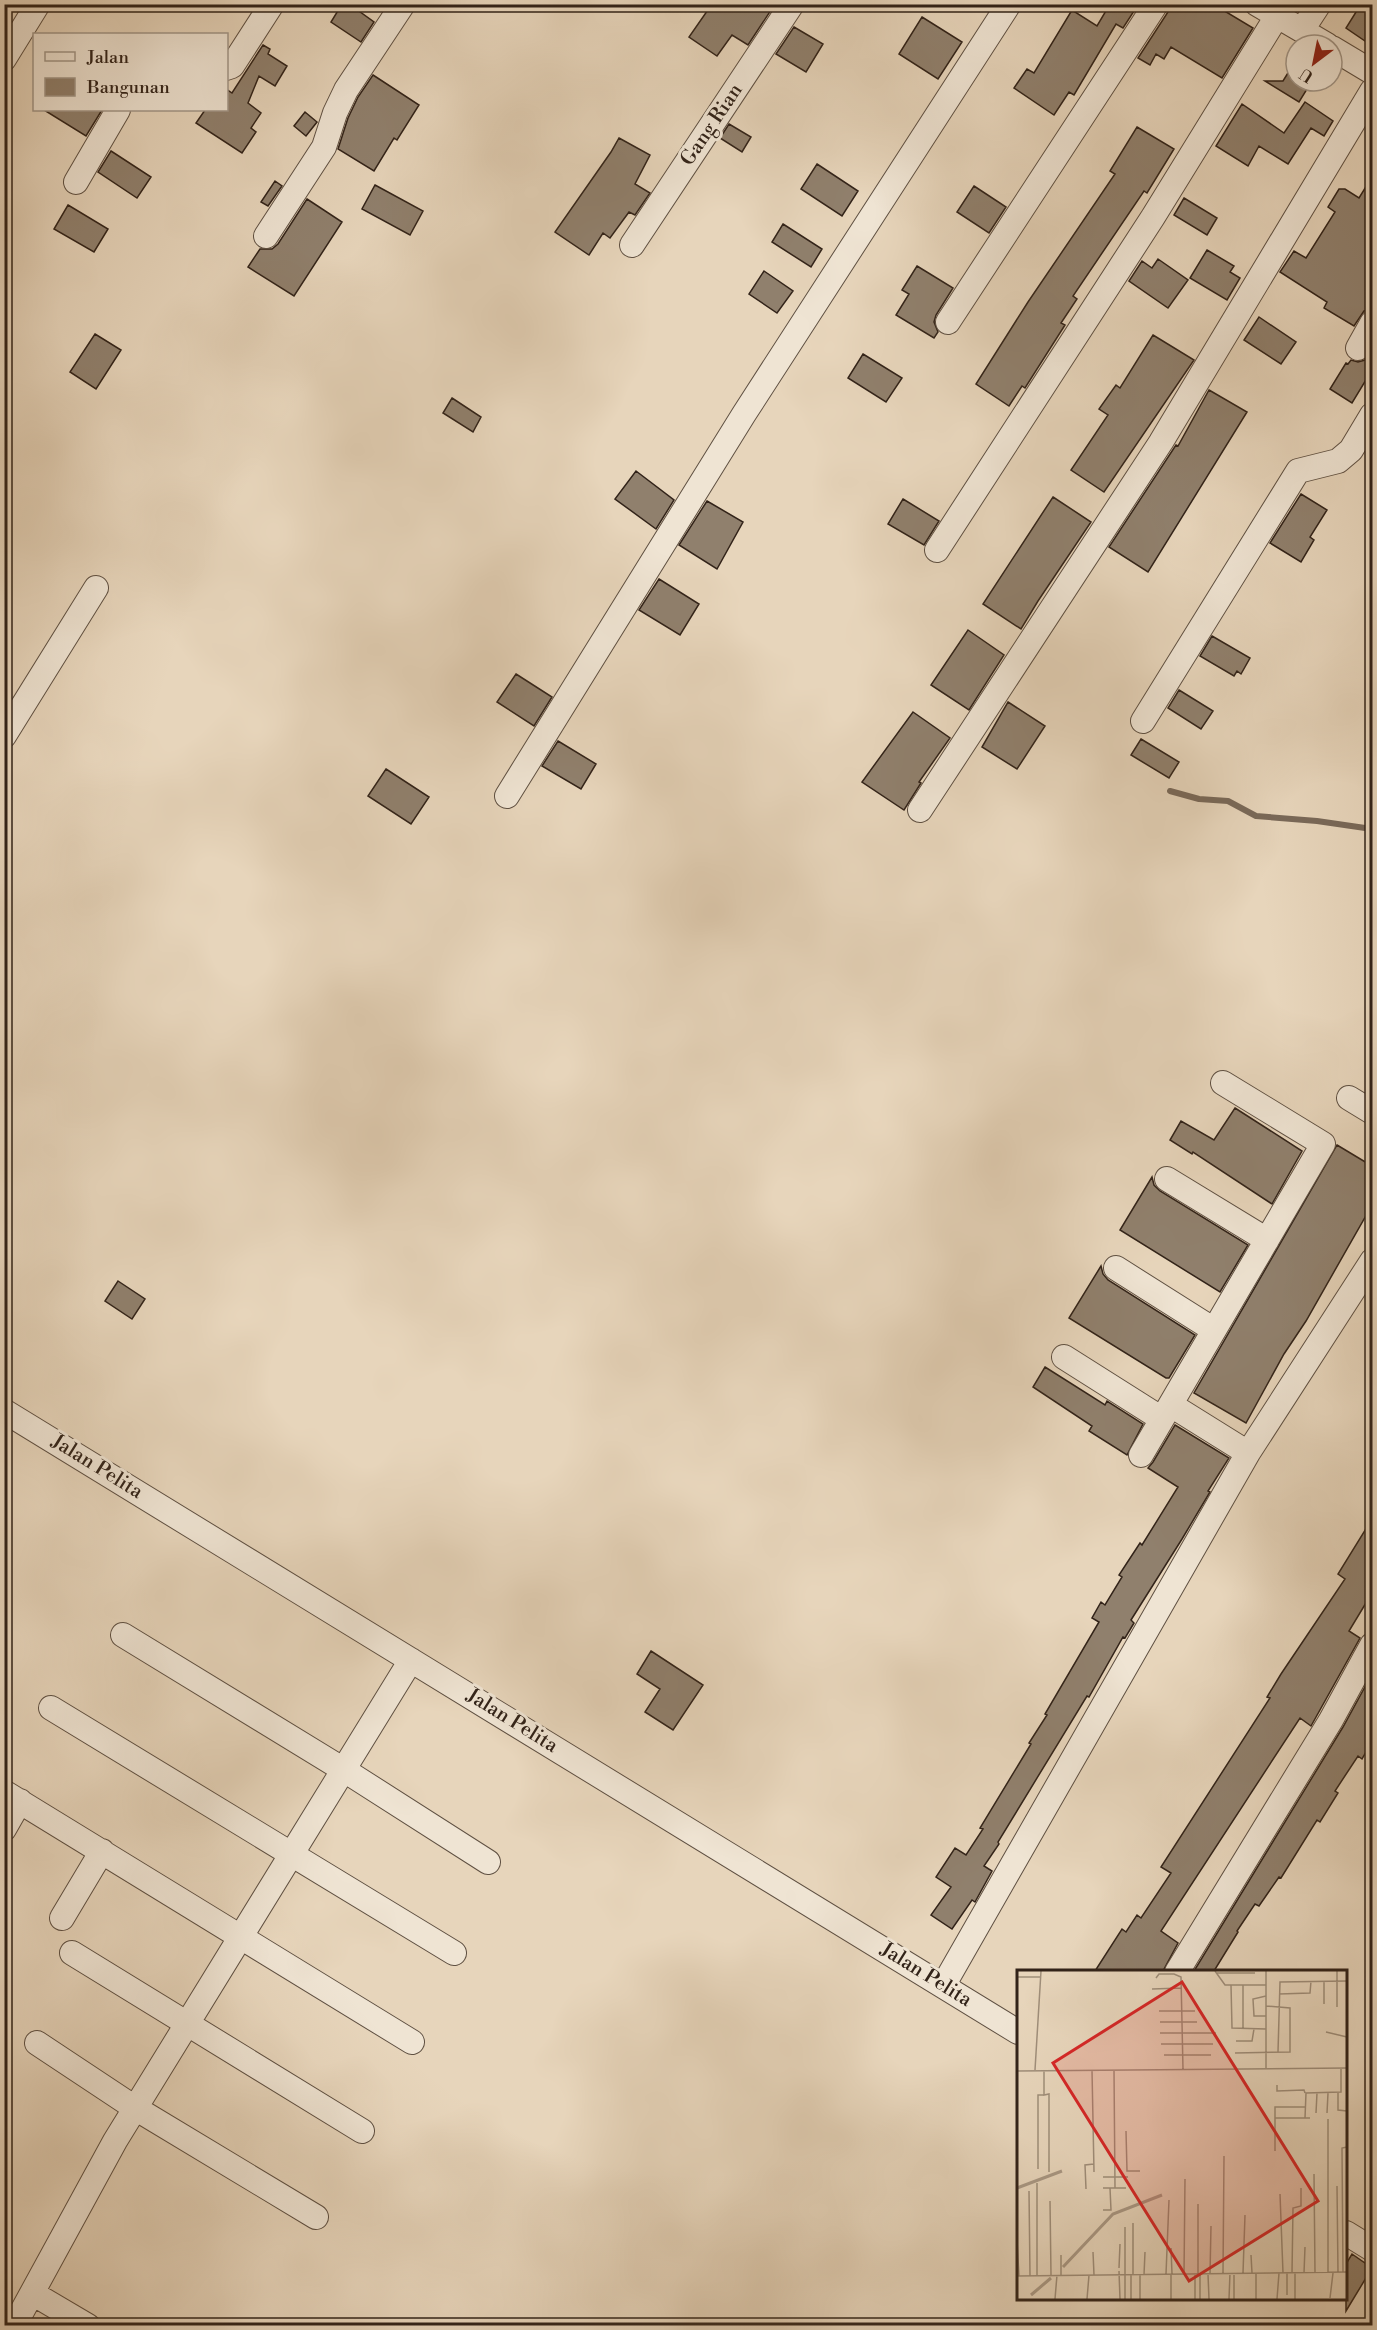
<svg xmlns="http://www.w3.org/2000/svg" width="1377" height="2330" font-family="'Libre Bodoni',serif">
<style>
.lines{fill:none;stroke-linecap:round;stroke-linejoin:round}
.stream{stroke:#796959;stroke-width:6}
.building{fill:#90806d;stroke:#322319;stroke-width:1.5}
.minor-casing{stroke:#5f5042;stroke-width:26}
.minor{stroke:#efe4d3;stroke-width:24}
.labels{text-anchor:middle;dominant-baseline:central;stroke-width:6;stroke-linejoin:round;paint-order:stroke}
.street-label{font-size:20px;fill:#322319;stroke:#efe4d3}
.inset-river{fill:none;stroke:#a99884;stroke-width:3}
.inset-road{fill:none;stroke:#9f8e7a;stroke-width:1.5}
.view{fill:#d62828;fill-opacity:0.15;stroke:#d62828;stroke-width:3}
.inset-edge{fill:none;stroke:#322319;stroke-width:3}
</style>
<rect width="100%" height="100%" fill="#e7d5bb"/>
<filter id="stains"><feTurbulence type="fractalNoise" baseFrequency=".00333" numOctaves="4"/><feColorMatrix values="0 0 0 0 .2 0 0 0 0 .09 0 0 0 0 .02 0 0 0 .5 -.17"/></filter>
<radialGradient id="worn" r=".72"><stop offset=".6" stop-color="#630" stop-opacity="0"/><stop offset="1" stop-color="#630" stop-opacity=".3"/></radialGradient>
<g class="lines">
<!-- stream -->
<path class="stream" d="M1170 791 1199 799 1228 801 1256 816 1317 821 1372 829"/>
</g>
<!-- building -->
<path class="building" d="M342 4H349L374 22 361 42 331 22Z
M712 4H775L748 45 732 35 717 56 689 37Z
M1110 4H1131L1136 8 1123 28 1116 24 1074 95 1069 92 1054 115 1014 88 1027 69 1034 73 1072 10 1097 26Z
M1170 4H1213L1253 28 1222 78 1171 47 1164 59 1156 54 1150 65 1138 58 1168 12Z
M1361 4H1372V30L1365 41 1346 28Z
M922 17 962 42 938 79 899 54Z
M794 27 823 44 806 72 776 54Z
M263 45 270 49 268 54 287 66 275 86 259 76 248 103 261 113 251 128 256 132 242 153 196 123 205 110H226V89L232 93Z
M1296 60V81H1312L1299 102 1265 81H1283Z
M373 75 419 105 397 140 394 138 374 171 338 149 348 118 358 97Z
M1305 102 1333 121 1324 136 1311 128 1288 164 1259 146 1248 166 1216 146 1242 104 1284 133Z
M44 110H102L86 136Z
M305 112 317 122 306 136 294 126Z
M729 124 751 137 742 152 720 138Z
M1137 127 1174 149 1147 193 1144 191 1073 296 1077 299 1061 323 1065 325 1025 388 1022 386 1009 406 976 384 1028 302 1115 174 1110 171Z
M619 138 650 155 635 184 650 193 635 215 629 212 610 238 603 233 589 255 555 232 611 152Z
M111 151 151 177 137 198 98 172Z
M817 164 858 191 842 216 801 189Z
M1372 177V309L1364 311 1354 326 1324 308 1327 302 1280 272 1294 251 1306 258 1335 212 1328 207 1339 189H1345L1359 198Z
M275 181 282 186 268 206 261 202Z
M375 185 423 211 410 235 362 209Z
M974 186 1006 207 989 233 957 212Z
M1184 198 1217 218 1207 235 1174 215Z
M307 199 342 222 294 296 248 267 260 249H272L278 244Z
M68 205 108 229 94 252 54 229Z
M783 224 822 249 811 267 772 242Z
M1207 250 1234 266 1230 272 1240 278 1227 300 1190 278Z
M1158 259 1188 280 1168 308 1129 281 1142 261 1152 268Z
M917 266 953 288 936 315 934 322 938 332 934 338 896 315 909 294 902 290Z
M764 271 793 291 777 313 749 294Z
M1259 317 1296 342 1281 364 1244 340Z
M95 334 121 350 96 389 70 372Z
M1153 335 1194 360 1104 492 1071 470 1108 415 1099 409 1116 385 1120 388Z
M1372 351V370L1352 403 1330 389 1346 363 1348 364 1351 360 1358 362 1365 360Z
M863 354 902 378 886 402 848 378Z
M1209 390 1247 412 1148 572 1109 547 1176 445 1178 446Z
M452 398 481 417 473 432 443 413Z
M636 471 674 500 656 529 615 499Z
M1301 494 1327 510 1310 537 1314 540 1301 562 1270 543Z
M1053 497 1091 522 1038 601 1021 629 983 604Z
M903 499 939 521 924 545 888 524Z
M707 501 743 522 717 569 679 545Z
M659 579 699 604 680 635 639 610Z
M968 630 1004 655 969 710 931 685Z
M1212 636 1250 658 1241 674 1237 671 1234 676 1200 656Z
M516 674 552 697 534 726 497 702Z
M1179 690 1213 711 1201 729 1168 708Z
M1008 702 1045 726 1017 769 982 747Z
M913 712 950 738 919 782 921 783 904 810 862 782Z
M1141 739 1179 762 1169 778 1131 755Z
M558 741 596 764 581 789 542 766Z
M386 769 429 797 411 824 368 796Z
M1235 1108 1302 1151 1272 1204 1193 1152 1192 1154 1170 1140 1181 1121 1214 1140Z
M1337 1145 1372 1166V1205L1306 1321 1284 1354 1246 1423 1194 1393Z
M1152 1177 1154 1185 1160 1191 1248 1245 1220 1292 1120 1230Z
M1101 1266 1103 1274 1108 1280 1195 1335 1169 1378H1166L1069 1318Z
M118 1281 145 1299 132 1319 105 1301Z
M1045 1367 1105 1405 1107 1401 1143 1424 1127 1455 1089 1431 1092 1426 1033 1387Z
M1175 1425 1229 1458 1208 1491 1210 1492 1182 1539 1131 1620 1134 1623 1125 1638 1123 1637 1089 1697 1087 1696 998 1842 999 1844 984 1866 992 1871 975 1902 972 1900 952 1929 931 1915 951 1887 936 1877 955 1848 966 1855 983 1829 980 1828 1031 1744 1029 1743 1047 1715 1045 1714 1099 1622 1092 1618 1101 1602 1105 1605 1122 1577 1119 1575 1140 1543 1142 1545 1178 1487 1148 1468 1153 1462Z
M1372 1519V1593L1349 1631 1360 1638 1311 1726 1300 1718 1161 1931 1178 1943 1163 1971H1095L1122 1929 1126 1932 1137 1915 1141 1918 1171 1873 1161 1867 1270 1698 1267 1697 1281 1674 1345 1579 1338 1574Z
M651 1651 703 1685 673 1730 645 1712 660 1689 637 1674Z
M1372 1674V1742L1362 1759 1358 1756 1335 1791 1338 1793 1320 1822 1317 1820 1281 1878 1279 1877 1259 1906 1255 1904 1237 1931 1238 1932 1214 1971H1194L1343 1727Z
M1352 2254 1372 2268 1346 2311V2264Z"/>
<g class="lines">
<defs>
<path id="minor" d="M1257 4 1327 45
M1302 30 1319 4
M1332 48 1372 72
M4 59 38 4
M226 68 232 66 272 4
M76 182 118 110
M266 236 324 147 335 113 346 90 403 4
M632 245 792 4
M948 322 1156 4
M1358 348 1372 323
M937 550 1153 217 1277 16
M1143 721 1298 471 1338 461 1351 450 1372 415
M4 736 96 588
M507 796 744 414 1009 4
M920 810 1161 442 1372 91
M1349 1098 1372 1112
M1167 1179 1267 1240
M1116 1268 1214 1330
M1064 1357 1162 1419
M1171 1405 1248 1453
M4 1411 1018 2032
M1141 1455 1323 1144 1223 1083
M123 1635 344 1770 488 1862
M51 1708 454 1953
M4 1792 412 2042
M4 1829 20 1801
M62 1918 102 1851
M72 1953 362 2131
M1177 1972 1331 1720 1372 1645
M943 1986 1248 1453 1372 1261
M37 2043 135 2108 316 2217
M1346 2233 1372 2249
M32 2293 88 2326
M14 2326 115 2141 411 1660"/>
</defs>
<!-- minor casing -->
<use href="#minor" class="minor-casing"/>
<!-- minor -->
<use href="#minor" class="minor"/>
</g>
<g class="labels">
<!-- street labels -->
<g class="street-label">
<text transform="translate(712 125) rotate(-56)">Gang Rian</text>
<text transform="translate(97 1467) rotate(32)">Jalan Pelita</text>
<text transform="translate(512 1721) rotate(32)">Jalan Pelita</text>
<text transform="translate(926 1975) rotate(32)">Jalan Pelita</text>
</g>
</g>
<!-- overview -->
<g transform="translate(1017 1970)">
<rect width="330" height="330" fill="#e7d5bb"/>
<path class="inset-river" d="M0 218 45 201M46 297 96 244 145 225M14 325 34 308"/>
<path class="inset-road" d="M198 1 208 15H249M249 1V98M320 1V37M200 3H238M0 7H24M139 8 142 4H157L164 7 166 99M214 15 215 58 249 59M226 15V59M135 19 164 18M262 24 293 23 294 11M249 26 236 29 237 46H249M307 34V11M142 41H178M143 52H180M309 62 330 67M143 63H199M219 71H235L237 59M144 74H196M261 82 263 12 330 11M218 83 273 82V38L249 36M147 85H194M18 100 24 1M27 100V125L32 124V202M75 100 77 202M97 100 98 218M0 101 330 98M260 115V121L287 120 288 123M321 123V140L330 141M299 143 300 123M310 143 311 123M258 148H293M288 148 289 123 324 122V98M109 161 110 201H123M258 181V137H289M21 199V125H27M297 204 298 303M86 207H111M320 216 321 303M86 218H109M69 219 68 195 77 194M12 221 13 306M263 224 266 303M33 231 34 305M86 240H94L93 218M108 257V329M0 270 2 306M154 278 155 304M76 282 77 305M234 285 235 303M102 298 103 274M102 301 103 329M206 303 207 186M226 303 228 245M239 303V329M275 303 276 238 284 236V218M278 303V329M287 303 288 277M311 303V149M326 303 325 178 330 177M149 304 152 230M167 304 168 209M178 304V329M181 304V234M183 304V329M191 304 192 329M193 304 194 256M20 305V213M44 305V285M114 305V329M116 305V253M127 305 128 282M0 306 330 302M270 325V303M313 328 316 303M38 329 40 305M70 329 72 305M123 329V305M154 329V304M212 329 213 303M217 329V303M260 329 262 303"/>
<path class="view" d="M165 12 301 231 172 311 36 93Z"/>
<rect width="330" height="330" class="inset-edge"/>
</g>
<!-- margin -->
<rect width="1377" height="2330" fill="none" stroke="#e7d5bb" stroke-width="24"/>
<rect x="6" y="6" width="1365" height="2318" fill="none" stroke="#322319" stroke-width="3"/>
<rect x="12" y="12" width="1353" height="2306" fill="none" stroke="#322319" stroke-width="1.5"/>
<!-- legend -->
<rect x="33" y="33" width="195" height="78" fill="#efe4d3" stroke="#a39789" stroke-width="1.5"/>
<rect x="45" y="52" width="30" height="9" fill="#efe4d3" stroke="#a39789" stroke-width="1.5"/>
<text x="87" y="63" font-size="18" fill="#322319">Jalan</text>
<rect x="45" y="78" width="30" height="18" fill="#90806d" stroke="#a39789" stroke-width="1.5"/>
<text x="87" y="93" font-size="18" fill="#322319">Bangunan</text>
<!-- north arrow -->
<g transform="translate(1314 63) rotate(212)"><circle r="28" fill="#efe4d3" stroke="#a39789" stroke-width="1.5"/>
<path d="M0-4.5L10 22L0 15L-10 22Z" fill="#8f2418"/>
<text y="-9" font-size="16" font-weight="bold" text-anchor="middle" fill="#322319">U</text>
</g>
<rect width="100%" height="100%" filter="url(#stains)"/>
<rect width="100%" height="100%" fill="url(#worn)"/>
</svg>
